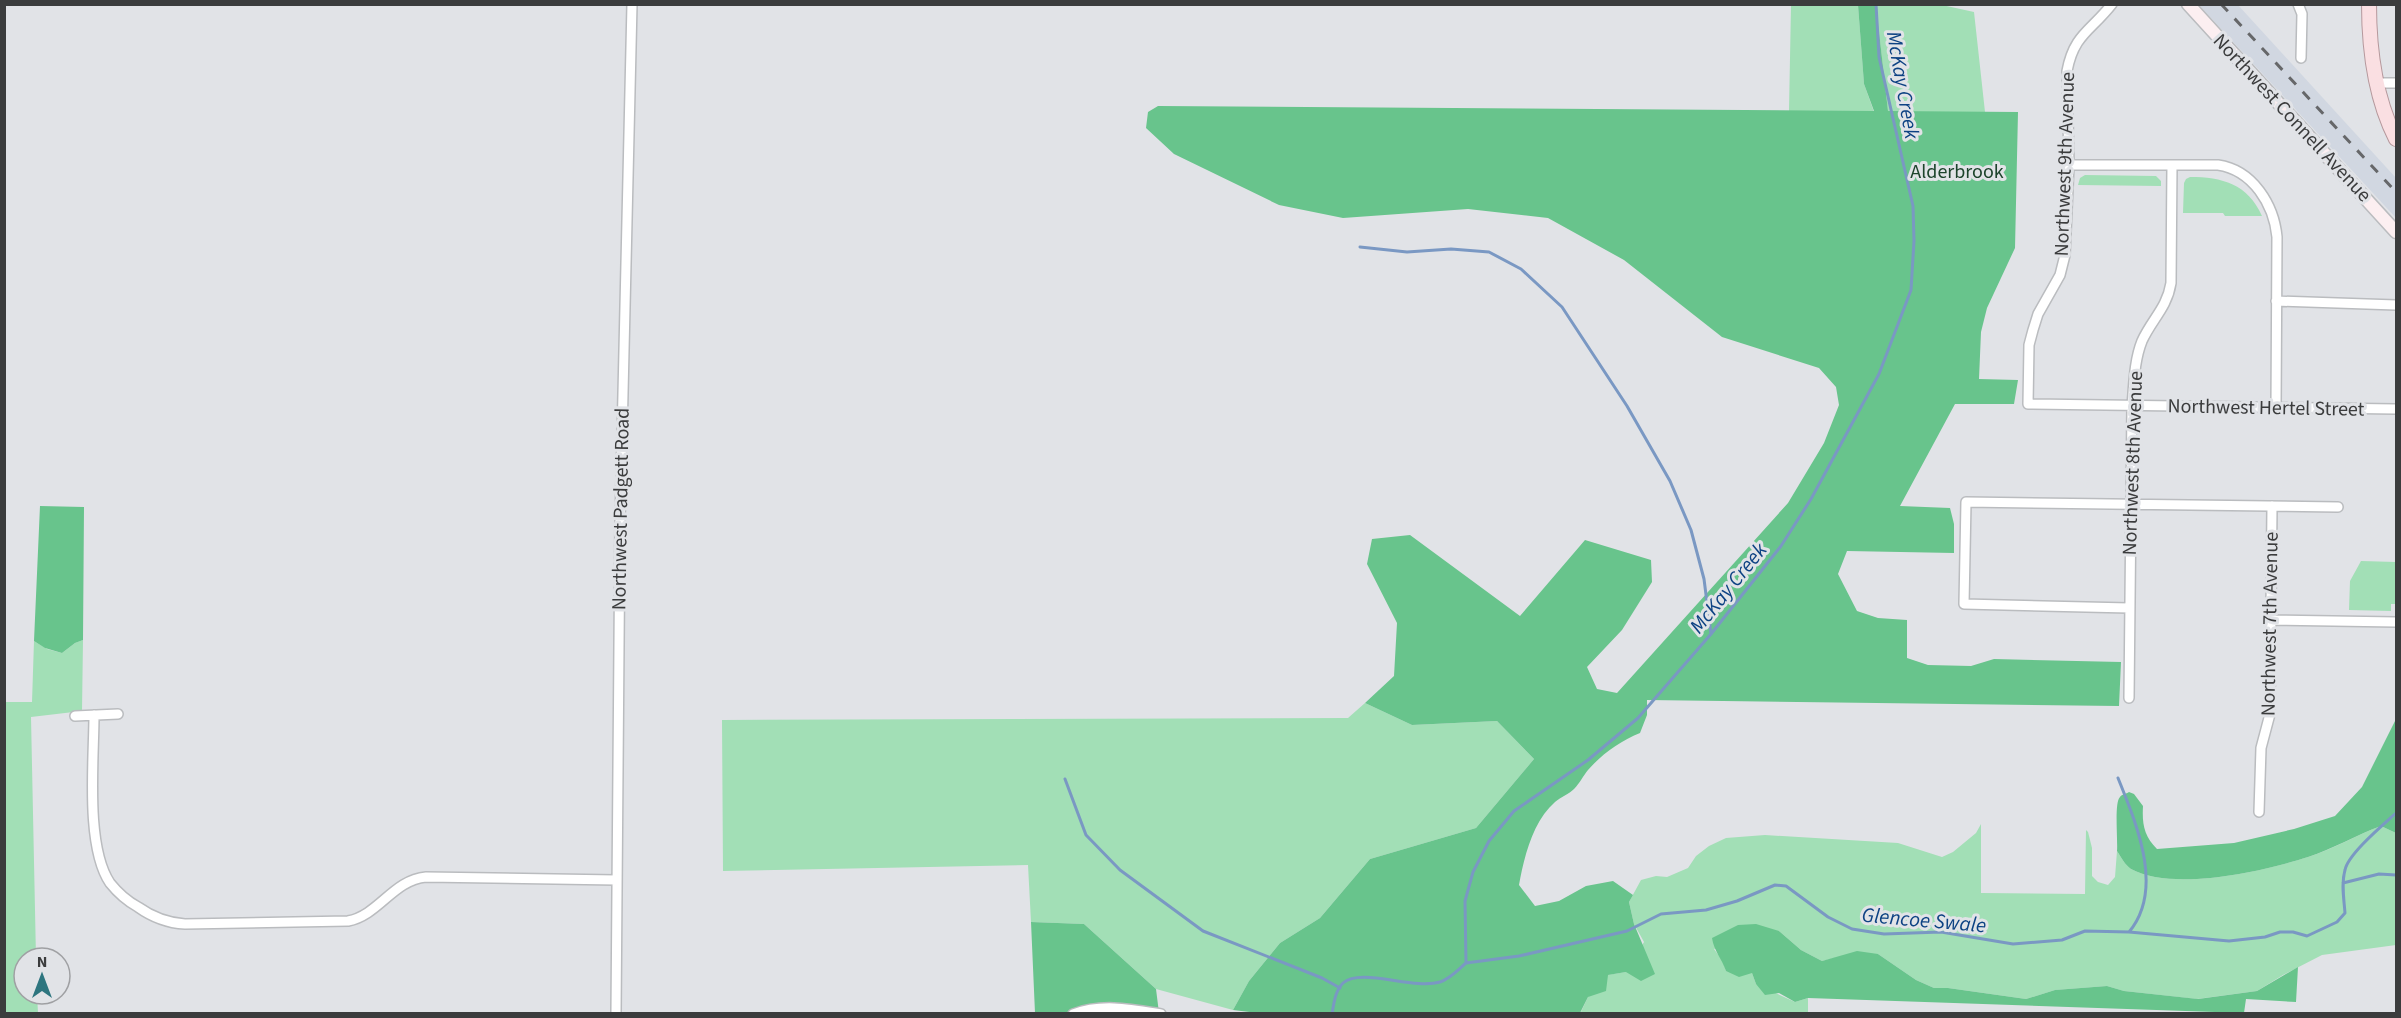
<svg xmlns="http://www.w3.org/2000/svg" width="2401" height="1018" font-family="'Source Sans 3',sans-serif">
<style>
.built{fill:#d1d7e1}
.green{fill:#a2dfb6}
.forest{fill:#68c48c}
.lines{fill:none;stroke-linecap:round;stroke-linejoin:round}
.stream{stroke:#7a98c3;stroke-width:3}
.street-casing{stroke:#babcbf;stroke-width:12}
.secondary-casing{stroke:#babcbf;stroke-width:15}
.primary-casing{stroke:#b5989c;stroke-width:16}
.street{stroke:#fff;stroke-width:9}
.secondary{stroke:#fceff1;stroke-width:12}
.primary{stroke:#fadfe2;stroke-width:14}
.rail{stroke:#666769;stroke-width:3;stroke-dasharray:10 10;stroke-linecap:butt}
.labels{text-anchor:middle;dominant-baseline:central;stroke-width:6;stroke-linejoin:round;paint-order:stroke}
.street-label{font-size:20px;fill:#3b3c3d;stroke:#e1e3e7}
.park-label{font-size:20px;fill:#1d442c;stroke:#e1e3e7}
.water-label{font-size:21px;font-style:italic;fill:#0d4283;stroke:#e1e3e7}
</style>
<rect width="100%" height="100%" fill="#e1e3e7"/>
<!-- built -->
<path class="built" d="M2199 5H2238L2396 178V218Z"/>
<!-- green -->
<path class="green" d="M1791 5H1858L1864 84 1874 112 1789 111Z
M1876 5H1942L1974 12 1985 112H1888Z
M2085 175 2156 176 2161 181V186L2078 185 2080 178Z
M2190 177C2222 177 2248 184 2262 216H2225L2223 213H2183L2184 183 2186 179Z
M2361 561 2396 562V604H2391V611L2349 610 2350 581Z
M83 640 82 711 31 717 36 958H24V994H37L38 1013 5 1014V702H32L34 641 47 649 62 653 75 643Z
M1365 703 1412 725 1497 721 1534 759 1476 828 1370 859 1320 918 1280 943 1249 981 1233 1010 1156 989 1084 924 1031 922 1028 865 723 871 722 720 1348 718Z
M1981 824V893L2085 894 2086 830 2088 832 2092 848V876L2098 882 2108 885 2115 877 2117 851C2121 857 2125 865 2131 869 2174 892 2264 871 2308 857 2334 849 2356 835 2381 826L2396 833V945L2322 955 2283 975 2257 991 2197 999 2124 991 2107 986 2055 990 2026 999 1948 988H1934L1916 980 1878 954 1839 957 1822 961 1801 950 1779 931 1714 949 1723 961 1726 971 1752 973 1756 984 1795 1002 1808 998V1013L1580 1014 1588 997 1607 975 1626 972 1644 942 1634 924 1629 902 1641 880 1656 876 1667 877 1688 868 1696 856 1709 846 1726 838 1765 835 1898 843 1942 857 1953 852 1976 833Z"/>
<!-- forest -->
<path class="forest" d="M1858 5H1876L1888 111 2018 112 2015 248 1987 308 1981 332 1979 379 2018 380 2014 404H1955L1900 506 1950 508 1954 524V553L1847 551 1838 574 1857 611 1878 618 1907 620V658L1928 665 1971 666 1994 659 2121 662 2119 706 1647 700V715L1640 733C1620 741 1602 754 1588 770 1583 776 1580 783 1574 789 1569 794 1561 797 1555 802 1533 821 1524 857 1519 885L1535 906 1559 901 1586 886 1613 881 1633 895 1629 902 1634 924 1655 974 1641 981 1626 972 1608 975 1606 991 1588 997 1580 1013 1266 1014 1233 1010 1249 981 1280 943 1320 918 1370 859 1476 828 1534 759 1497 721 1412 725 1365 703 1394 676 1397 623 1367 564 1372 539 1410 535 1520 616 1585 540 1651 560 1652 582 1622 630 1587 667 1597 689 1617 693 1788 503 1824 443 1839 405 1836 387 1819 368 1722 337 1624 260 1548 218 1468 209 1343 218 1279 205 1174 154 1146 128 1148 112 1158 106 1874 111 1864 84Z
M40 506 84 507 83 640 75 643 62 653 45 648 34 641Z
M2396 719V836V833L2381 826C2356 835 2333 849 2308 857 2264 871 2174 892 2131 869 2125 865 2121 857 2117 851 2118 841 2114 802 2120 797 2122 794 2126 794 2129 792L2134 794 2143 806C2142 824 2144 836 2157 849L2234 843 2294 829 2335 816 2362 787Z
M1031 922 1084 924 1156 989 1159 1013H1035Z
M1756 924 1779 931 1801 950 1822 961 1857 951 1878 954 1916 980 1934 988H1948L2026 999 2055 990 2107 986 2124 991 2198 999 2257 991 2298 967 2296 1002 2246 999 2244 1013 1808 998 1795 1002 1779 993 1765 995 1756 984 1752 973 1739 977 1726 971C1722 959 1714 951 1712 938L1738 925Z"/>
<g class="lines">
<!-- stream -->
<path class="stream" d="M1360 247 1407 252 1451 249 1489 252 1521 269 1562 307 1627 406 1670 481 1691 530 1704 579 1711 634
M2118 778C2136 823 2165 889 2129 932
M1065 779 1086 835 1120 870 1203 931 1322 978 1340 988
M2343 883 2379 874 2396 875
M1466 963 1519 956 1627 931 1661 914 1706 910 1737 901 1775 885 1786 886 1828 917 1852 929 1884 934 1941 932 2013 944 2062 940 2085 931 2129 932 2229 941 2265 937 2280 932H2293L2307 936 2337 922 2345 913C2344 899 2341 884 2345 870 2348 854 2384 824 2396 813
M1332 1014C1334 1003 1335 991 1343 983 1361 967 1413 990 1440 982 1450 979 1458 970 1466 963L1465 901 1473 872 1489 841 1514 811 1588 760 1638 718 1711 634 1781 546 1811 499 1879 374 1911 290 1914 241 1913 206 1879 57 1876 4"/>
<defs>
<path id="street" d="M2112 4C2091 31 2074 34 2067 71L2069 165 2065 255 2060 275 2038 314 2033 330 2029 345 2028 404 2396 409
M2298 4 2302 14 2301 58
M2376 83H2396
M2069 165H2218C2253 170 2274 205 2277 237L2276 408
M2276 301 2396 305
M2129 608 1964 604 1966 502 2338 507
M2271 620 2396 622
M2129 698 2132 406C2134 384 2134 361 2142 341 2152 319 2167 308 2171 283L2172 165
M94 715C94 759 85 846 110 883 118 893 127 901 138 907 152 917 168 923 185 924L348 921C379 915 393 880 426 877L616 880
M75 716 118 714
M2259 812 2261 748 2270 714 2272 506
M616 1014 620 523 632 4
M1073 1014C1102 1003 1131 1009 1161 1014"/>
<path id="secondary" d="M2188 4 2396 232"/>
<path id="primary" d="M2369 4C2369 50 2375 98 2396 139"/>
</defs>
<!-- street casing -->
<use href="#street" class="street-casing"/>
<!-- secondary casing -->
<use href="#secondary" class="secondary-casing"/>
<!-- primary casing -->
<use href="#primary" class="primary-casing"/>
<!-- street -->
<use href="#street" class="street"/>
<!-- secondary -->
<use href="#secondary" class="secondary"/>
<!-- primary -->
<use href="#primary" class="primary"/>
<!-- rail -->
<path class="rail" d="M2221 4 2396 192"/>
</g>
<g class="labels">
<!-- street labels -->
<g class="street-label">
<text transform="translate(2292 118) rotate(47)">Northwest Connell Avenue</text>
<text transform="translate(2065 164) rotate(-88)">Northwest 9th Avenue</text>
<text transform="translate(2266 408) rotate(1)">Northwest Hertel Street</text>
<text transform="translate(2133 463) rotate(-88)">Northwest 8th Avenue</text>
<text transform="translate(621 509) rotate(-89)">Northwest Padgett Road</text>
<text transform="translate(2270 624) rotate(-89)">Northwest 7th Avenue</text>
</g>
<!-- park labels -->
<g class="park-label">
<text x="1957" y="172">Alderbrook</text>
</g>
<!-- water labels -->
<g class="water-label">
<text transform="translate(1903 85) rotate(80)">McKay Creek</text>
<text transform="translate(1728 588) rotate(-51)">McKay Creek</text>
<text transform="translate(1924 920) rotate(5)">Glencoe Swale</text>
</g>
</g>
<!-- border -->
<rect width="2401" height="1018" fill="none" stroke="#3b3c3d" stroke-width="12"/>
<!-- north arrow -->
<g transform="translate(42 976)"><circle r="28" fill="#e1e3e7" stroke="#9fa0a3" stroke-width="1.5"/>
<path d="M0-4.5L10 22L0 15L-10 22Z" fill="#2d757f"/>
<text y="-9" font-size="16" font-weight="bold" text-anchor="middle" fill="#3b3c3d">N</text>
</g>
</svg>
